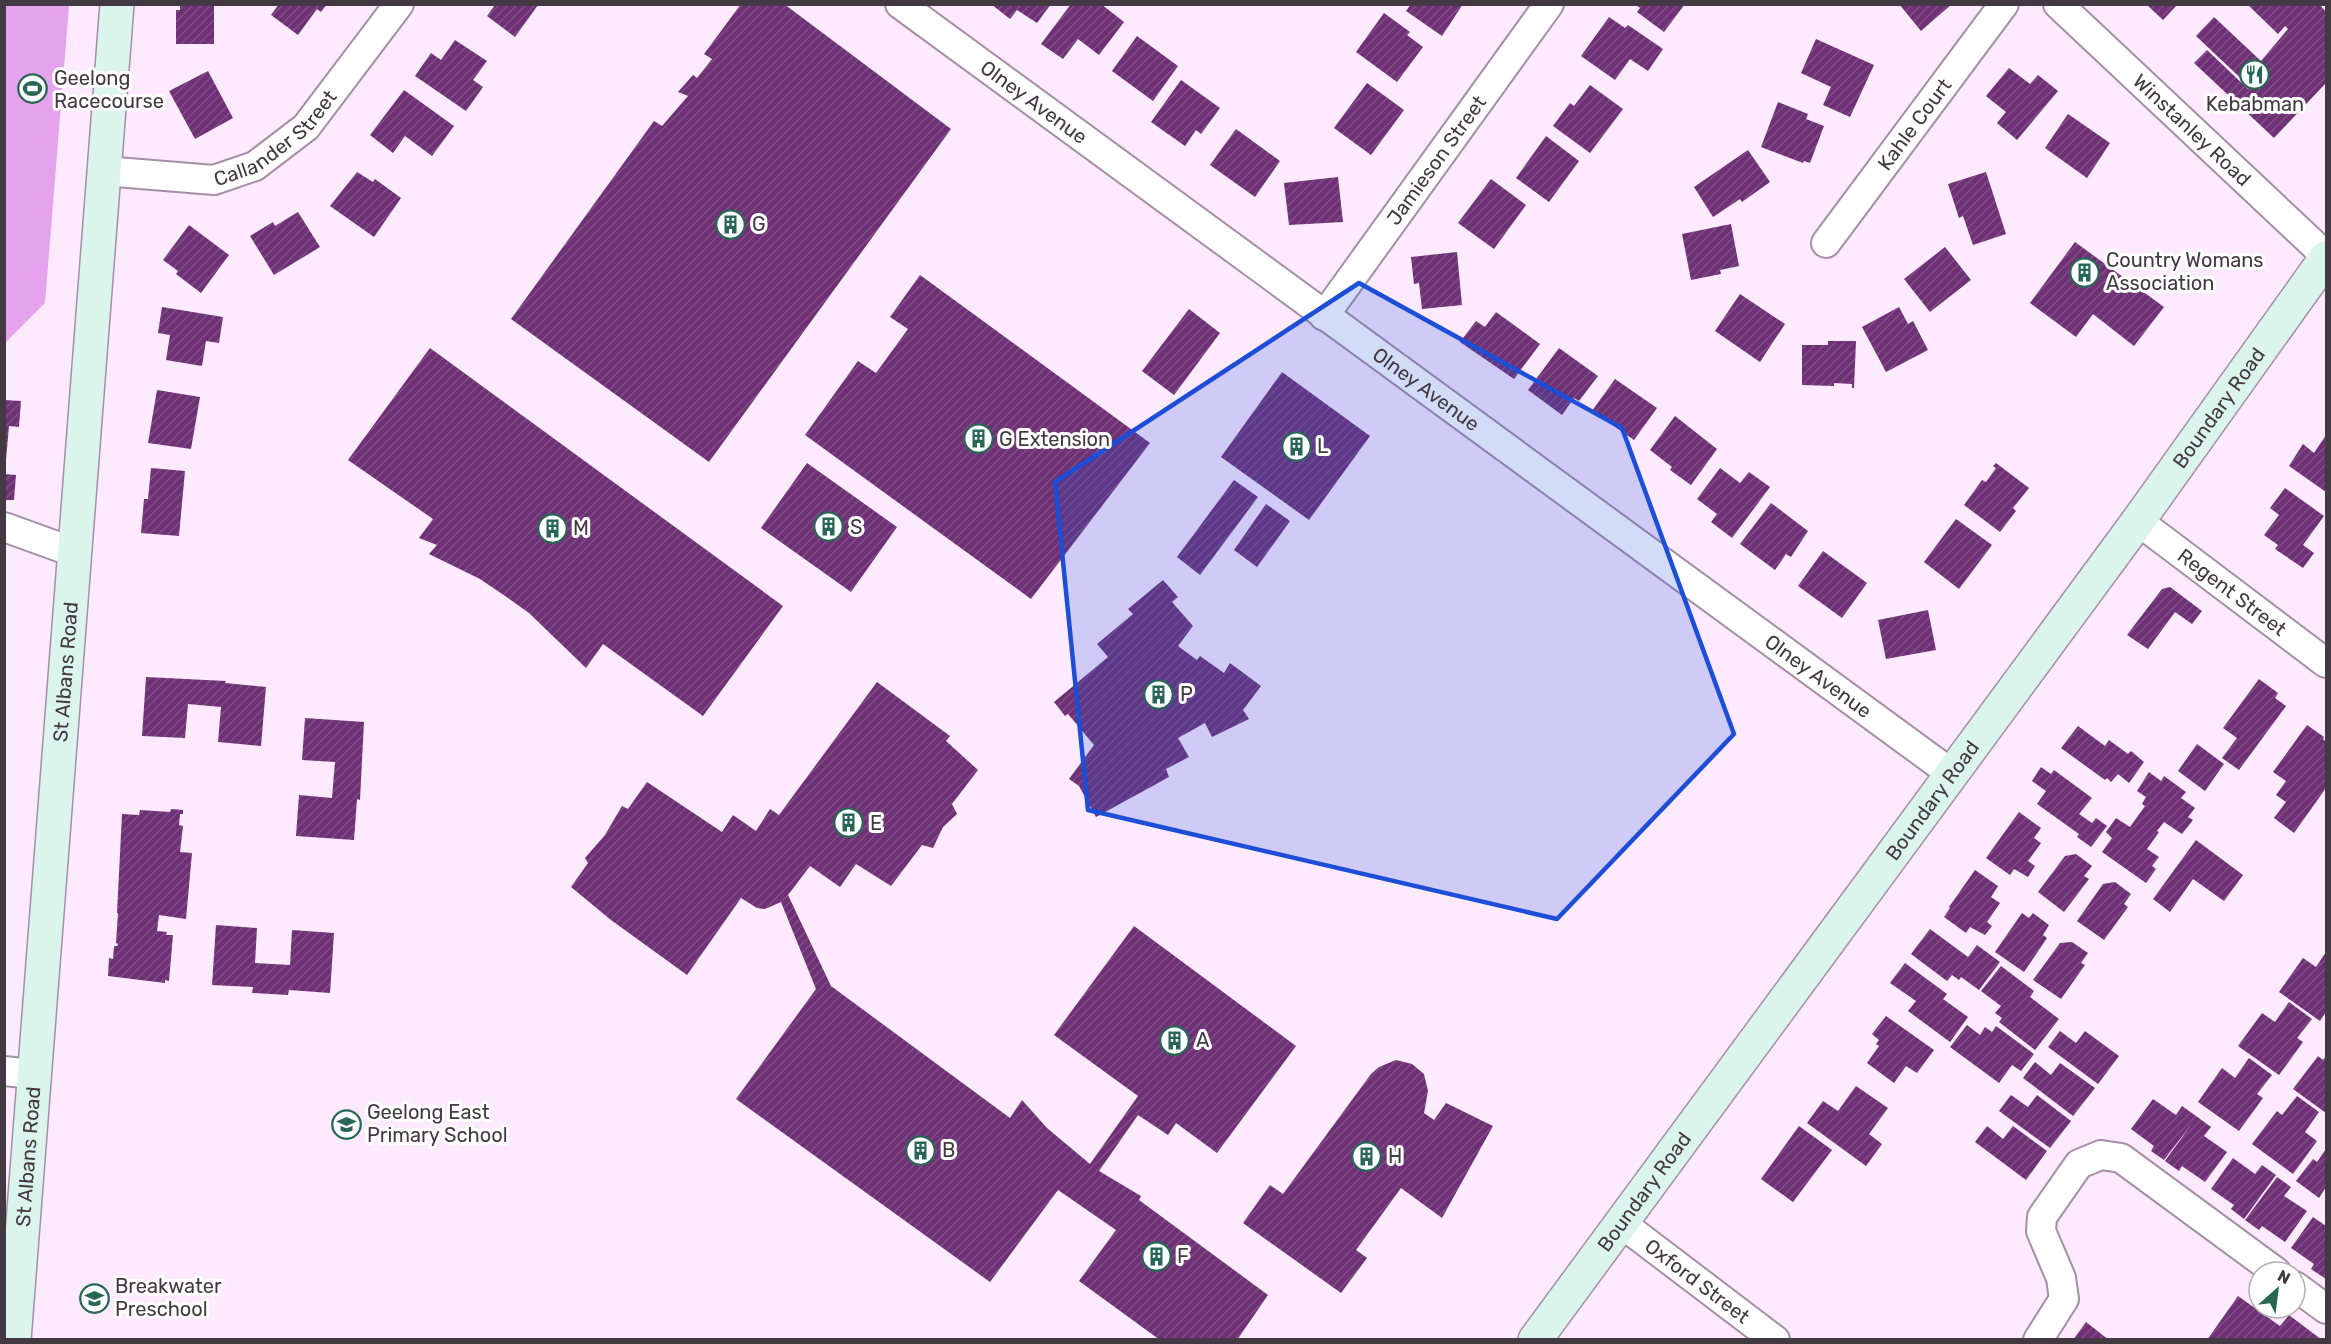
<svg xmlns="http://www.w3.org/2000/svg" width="2331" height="1344" font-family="Rubik,sans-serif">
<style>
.pitch{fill:#e6a3ed}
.building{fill:url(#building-hatch)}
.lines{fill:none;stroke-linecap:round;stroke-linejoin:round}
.street-casing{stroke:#a48fa6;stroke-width:32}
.secondary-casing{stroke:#a48fa6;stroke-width:36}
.street{stroke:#fff;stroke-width:28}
.secondary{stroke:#dbf4ec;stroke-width:33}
.marked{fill:#1d4ed8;fill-opacity:0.2;stroke:#1d4ed8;stroke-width:4.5;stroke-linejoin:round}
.labels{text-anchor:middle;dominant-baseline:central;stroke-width:6;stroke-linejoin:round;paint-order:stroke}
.poi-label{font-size:20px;fill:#423942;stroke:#fff;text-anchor:start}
.street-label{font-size:20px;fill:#423942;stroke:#fff}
</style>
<defs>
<pattern id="building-hatch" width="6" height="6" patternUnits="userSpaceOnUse" patternTransform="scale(1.5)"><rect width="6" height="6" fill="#6e3175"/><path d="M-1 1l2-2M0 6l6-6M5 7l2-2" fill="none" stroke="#804e85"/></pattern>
</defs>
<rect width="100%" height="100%" fill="#fdeafe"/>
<!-- pitch -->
<path class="pitch" d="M5 4 69 5 45 303 5 343Z"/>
<!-- building -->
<path class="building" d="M180 4H214V44H176V10H180Z
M279 4H327L321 12 317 9 298 35 271 15Z
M741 4H784L951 129 709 462 511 319 654 121 662 126 688 96 678 92 693 75 697 78 712 59 704 54Z
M991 4H1051L1037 23 1017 10 1010 19Z
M1071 4H1101L1124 22 1099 55 1078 39 1063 59 1041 44Z
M1411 4H1463L1442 36 1406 11Z
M1635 4H1685L1664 32 1637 12 1640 8Z
M1899 4H1952L1921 31Z
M2146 4H2178L2163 20Z
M2247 4H2319L2326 12V83L2274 138 2194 63 2207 50 2248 89 2250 87 2196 36 2214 17 2261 61 2288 29 2285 26 2278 34Z
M495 5H538L515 37 487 16Z
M1384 13 1410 32 1407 35 1423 47 1397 82 1356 52Z
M1609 17 1625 28 1628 25 1663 49 1648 71 1630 59 1615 80 1581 56Z
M1137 36 1178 66 1153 101 1112 71Z
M1816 39 1874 65 1850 117 1823 105 1831 87 1801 73Z
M455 40 487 61 473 80 483 87 466 111 415 76 431 53 441 60Z
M2009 68 2030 84 2038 75 2058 91 2017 140 1997 123 2006 112 1986 96Z
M208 71 233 118 195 139 169 91Z
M1181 80 1220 108 1201 134 1196 130 1185 146 1151 122Z
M1367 83 1404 110 1371 155 1334 128Z
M1590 85 1623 109 1590 153 1553 126 1570 103 1574 106Z
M404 90 454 126 432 156 405 136 393 153 370 135Z
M1778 102 1808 114 1806 119 1824 126 1810 163 1804 161 1803 163 1761 147Z
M2068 114 2110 143 2087 178 2045 148Z
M1236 129 1280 161 1255 197 1210 165Z
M1546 136 1579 161 1549 202 1516 178Z
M1748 150 1770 182 1742 202 1740 199 1713 217 1694 187Z
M357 172 373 182 375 179 401 198 374 237 330 206Z
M1986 172 2006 234 1973 245 1963 216 1959 218 1948 184Z
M1338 177 1343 222 1289 225 1284 183Z
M1491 179 1526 205 1494 249 1458 223Z
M298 212 320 247 274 275 250 236 273 222 275 226Z
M1731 224 1739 266 1720 270 1721 274 1691 280 1682 234Z
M189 225 229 255 201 293 176 274 178 271 163 260Z
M2075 242 2164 307 2134 346 2093 314 2076 337 2030 303Z
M1945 247 1971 280 1930 312 1904 279Z
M1457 252 1462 305 1422 309 1419 283 1414 284 1411 257Z
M920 275 1150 443 1031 599 805 435 858 361 876 373 908 329 890 317Z
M1740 294 1785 324 1760 362 1715 331Z
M162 307 223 317 219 343 206 341 202 366 166 360 170 335 158 333Z
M1899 307 1908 324 1913 321 1928 350 1886 372 1862 327Z
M1189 309 1220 333 1174 395 1142 371Z
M1496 312 1540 344 1514 379 1460 342 1476 321 1485 327Z
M1828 341H1856L1854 388H1852V384L1834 383V386L1802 385V345H1828Z
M430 348 783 606 703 716 603 644 586 668 529 613 508 598 480 579 429 554 437 545 419 538 433 519 348 460Z
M1559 348 1598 376 1579 401 1574 398 1562 415 1528 390Z
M1282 372 1370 436 1309 520 1221 457Z
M1615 379 1657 408 1634 440 1592 411Z
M157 390 200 397 191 449 148 443Z
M4 400 21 401 19 427 9 426 6 460H4Z
M1675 416 1717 449 1691 485 1670 470 1672 467 1650 450Z
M2326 435V492L2289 466 2303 444 2314 453Z
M807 463 897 527 851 592 761 528Z
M1996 463 2029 488 2013 508 2016 511 2000 532 1964 505 1982 480 1986 482 1996 468 1993 466Z
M151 468 185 471 179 536 141 533 144 499H148Z
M1720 468 1740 483 1749 472 1770 487 1732 538 1711 522 1717 514 1697 499Z
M4 474 16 475 14 500H4Z
M1234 480 1258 497 1200 575 1177 557Z
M2285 488 2324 516 2303 545 2314 553 2303 568 2275 549 2278 545 2264 535 2279 515 2270 508Z
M1771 503 1808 531 1791 557 1786 554 1775 570 1740 544Z
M1266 504 1290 521 1257 567 1234 550Z
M1956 519 1992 545 1959 589 1924 562Z
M1823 551 1867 583 1842 618 1798 586Z
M1163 580 1178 597 1172 602 1193 626 1178 646 1197 660 1200 656 1224 673 1230 663 1261 686 1243 710 1249 719 1212 737 1205 723 1178 738 1189 757 1166 769 1169 777 1096 817 1079 786 1069 779 1094 745 1068 714 1065 716 1054 702 1108 657 1097 644 1133 614 1128 609Z
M2170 587 2202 611 2192 624 2175 612 2148 649 2127 635 2162 589Z
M1928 610 1936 650 1886 659 1878 620Z
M146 677 226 681 225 683 266 687 261 746 218 742 221 707 188 704 185 738 142 736Z
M2259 679 2278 693 2275 698 2286 706 2239 770 2222 758 2237 738 2223 728Z
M877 682 950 736 946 741 978 770 952 804 957 814 943 827 933 848 922 845 891 886 856 864 840 887 810 866 788 895 831 986 1010 1118 1022 1100 1047 1128 1090 1164 1138 1096 1054 1035 1134 926 1296 1046 1217 1153 1176 1123 1168 1135 1138 1115 1099 1171 1141 1196 1139 1200 1268 1295 1237 1340H1160L1079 1281 1116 1230 1058 1190 990 1282 736 1099 816 989 781 902 765 909 757 908 741 898 687 975 611 920 571 887 588 863 585 858 605 835 622 806 628 809 647 782 722 832 733 815 756 831 770 809 779 815Z
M305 718 364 722 360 800 357 799 354 840 296 836 299 795 332 798 335 762 302 760Z
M2307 725 2324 737 2323 739 2326 742V788L2294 833 2274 818 2286 802 2276 795 2286 781 2273 772Z
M2078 726 2105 746 2109 740 2128 754 2131 751 2144 762 2129 783 2118 774 2111 782 2107 778 2105 780 2061 748Z
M2197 744 2224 764 2205 791 2178 771Z
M2041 767 2051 774 2054 770 2092 798 2079 814 2092 823 2096 818 2107 826 2091 847 2077 837 2079 834 2037 804 2046 791 2032 781Z
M2149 772 2161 781 2164 776 2186 792 2181 798 2195 808 2188 817 2193 820 2182 834 2164 822 2157 831 2159 832 2147 849 2159 857 2152 866 2156 869 2146 883 2102 852 2112 838 2106 832 2116 818 2130 827 2145 806 2142 804 2146 797 2137 791Z
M171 809 183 810V814H180L179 825 183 826 180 852 192 853 186 919 159 915 157 931 167 932 166 935H173L169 981 165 980V983L108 976 109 958 113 959 114 946H117L118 944 116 943 118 913H117L122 814 139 815 140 810 170 812Z
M2019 812 2041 828 2034 838 2041 843 2028 861 2035 866 2028 877 2014 869 2010 875 1986 858Z
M2196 840 2243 875 2224 901 2193 879 2170 912 2153 899Z
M2076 854 2092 866 2084 876 2089 879 2064 912 2038 892 2065 856Z
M1975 870 1998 886 1991 897 2000 903 1987 922 1992 926 1985 935 1970 927 1966 933 1944 917 1950 908 1949 907Z
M2115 882 2131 894 2124 904 2128 907 2104 940 2077 921 2103 884Z
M2022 913 2029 918 2033 913 2049 925 2043 935 2047 938 2024 972 1995 952Z
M216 925 257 928 255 963 290 965 292 930 334 933 330 993 289 990 288 995 252 993 253 987 212 985Z
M1930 929 1968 957 1977 945 2000 962 1979 990 1961 977 1959 980 1952 975 1947 981 1911 954Z
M2072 942 2088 953 2081 963 2085 965 2061 999 2033 980 2060 943Z
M2326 952V1012L2320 1021 2279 992 2303 958 2316 967Z
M1905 963 1947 994 1943 999 1968 1017 1950 1042 1908 1011 1916 1001 1890 983Z
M2001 966 2034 991 2030 997 2059 1019 2035 1050 1999 1022 2002 1018 1995 1013 2001 1006 1981 991Z
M2289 1002 2312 1019 2297 1038 2303 1042 2279 1075 2238 1046 2262 1013 2275 1022Z
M1886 1016 1934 1050 1917 1073 1906 1066 1894 1083 1867 1063 1879 1046 1876 1044 1879 1040 1872 1034Z
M1967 1025 1980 1035 1985 1027 1992 1032 1996 1026 2034 1054 2021 1071 2012 1065 1999 1083 1950 1047Z
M2060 1031 2076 1043 2085 1031 2119 1056 2098 1084 2048 1047Z
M2318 1056 2323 1060 2326 1056V1113L2293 1089Z
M2249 1058 2272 1075 2257 1094 2263 1098 2239 1131 2198 1102 2222 1068 2235 1078Z
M1396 1060 1412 1064 1424 1074 1428 1091 1424 1113 1434 1120 1446 1103 1493 1126 1442 1218 1401 1188 1356 1250 1367 1258 1341 1293 1243 1223 1270 1185 1283 1194 1371 1074 1379 1067Z
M2035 1062 2051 1075 2060 1063 2095 1088 2073 1116 2023 1078Z
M1856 1086 1888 1108 1869 1134 1882 1144 1866 1166 1807 1123 1823 1101 1838 1111Z
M2011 1095 2028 1107 2037 1095 2071 1121 2050 1148 1999 1111Z
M2297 1096 2319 1112 2305 1132 2317 1141 2293 1174 2252 1144 2277 1111 2282 1115Z
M2153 1099 2176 1115 2182 1106 2196 1116 2211 1127 2204 1136 2227 1152 2205 1182 2182 1166 2179 1171 2165 1161 2193 1122 2164 1160 2151 1151 2154 1146 2131 1129Z
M1799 1126 1832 1150 1793 1202 1761 1179Z
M1987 1126 2003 1139 2013 1126 2047 1151 2026 1180 1975 1142Z
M2326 1149V1187L2319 1198 2296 1181 2313 1159 2317 1162Z
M2233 1158 2255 1174 2262 1165 2276 1175 2244 1219 2231 1209 2234 1205 2211 1189Z
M2277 1177 2291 1187 2284 1196 2307 1211 2285 1242 2262 1226 2259 1230 2245 1220Z
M2313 1217 2326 1226V1279L2311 1269 2314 1264 2291 1248Z
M2238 1296 2280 1326 2289 1315 2322 1340H2207Z
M2086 1322 2109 1340H2073Z"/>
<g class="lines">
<defs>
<g id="street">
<path id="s1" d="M900 4 1952 774"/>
<path id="s2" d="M2058 4 2326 256"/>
<path id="s3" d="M104 171 214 180 255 166 306 127 399 4"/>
<path id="s4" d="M1826 243 2004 4"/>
<path id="s5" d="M1324 316 1549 4"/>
<path id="s6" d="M2138 521 2326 663"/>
<path d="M4 527 76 553"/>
<path d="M4 1071 34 1074"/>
<path id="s7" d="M1621 1223 1775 1340"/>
<path d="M2295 1286 2326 1309"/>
<path d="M2038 1340 2064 1299 2061 1278 2041 1231 2042 1217 2079 1164 2101 1155 2121 1158 2276 1272"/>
</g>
<g id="secondary">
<path id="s8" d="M14 1340 117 4"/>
<path id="s9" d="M1535 1340 2138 521 2326 258"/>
</g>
</defs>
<!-- street casing -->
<use href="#street" class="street-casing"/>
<!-- secondary casing -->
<use href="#secondary" class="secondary-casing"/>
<!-- street -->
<use href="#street" class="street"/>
<!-- secondary -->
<use href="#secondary" class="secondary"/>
</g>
<!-- marked area -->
<path class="marked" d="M1359 283 1622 428 1734 734 1557 919 1088 810 1055 482Z"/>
<!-- icons -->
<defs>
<symbol id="restaurant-ring" viewBox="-11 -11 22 22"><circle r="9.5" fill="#fff" stroke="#286754" stroke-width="1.5"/><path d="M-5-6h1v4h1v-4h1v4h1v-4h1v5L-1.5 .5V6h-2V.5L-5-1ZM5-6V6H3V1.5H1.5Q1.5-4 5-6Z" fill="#286754"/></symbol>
<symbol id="stadium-ring" viewBox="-11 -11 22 22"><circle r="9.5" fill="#fff" stroke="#286754" stroke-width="1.5"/><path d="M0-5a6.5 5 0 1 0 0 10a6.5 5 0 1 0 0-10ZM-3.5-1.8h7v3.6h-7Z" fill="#286754"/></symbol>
<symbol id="building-ring" viewBox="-11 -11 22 22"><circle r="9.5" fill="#fff" stroke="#286754" stroke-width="1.5"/><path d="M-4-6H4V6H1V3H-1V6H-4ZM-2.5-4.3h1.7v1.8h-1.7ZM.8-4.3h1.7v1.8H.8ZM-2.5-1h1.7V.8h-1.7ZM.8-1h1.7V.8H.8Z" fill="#286754"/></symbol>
<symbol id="school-ring" viewBox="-11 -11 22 22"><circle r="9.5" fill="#fff" stroke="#286754" stroke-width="1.5"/><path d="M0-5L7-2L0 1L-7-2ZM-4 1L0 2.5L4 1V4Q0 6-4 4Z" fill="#286754"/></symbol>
</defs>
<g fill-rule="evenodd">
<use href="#restaurant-ring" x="2238" y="58" width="33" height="33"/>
<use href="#stadium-ring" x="16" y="72" width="33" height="33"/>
<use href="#building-ring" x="714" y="208" width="33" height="33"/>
<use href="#building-ring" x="2068" y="256" width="33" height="33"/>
<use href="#building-ring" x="962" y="422" width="33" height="33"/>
<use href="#building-ring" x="1280" y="430" width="33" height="33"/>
<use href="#building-ring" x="812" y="510" width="33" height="33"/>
<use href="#building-ring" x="536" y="512" width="33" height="33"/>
<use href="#building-ring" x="1142" y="678" width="33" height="33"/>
<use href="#building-ring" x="832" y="806" width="33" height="33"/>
<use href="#building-ring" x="1158" y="1024" width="33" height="33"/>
<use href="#school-ring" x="330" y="1108" width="33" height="33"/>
<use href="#building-ring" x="904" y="1134" width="33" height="33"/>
<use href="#building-ring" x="1350" y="1140" width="33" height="33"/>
<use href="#building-ring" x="1140" y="1240" width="33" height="33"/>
<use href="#school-ring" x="78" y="1282" width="33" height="33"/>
</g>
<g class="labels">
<!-- poi labels -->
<g class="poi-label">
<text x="54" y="78">Geelong<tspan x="54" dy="23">Racecourse</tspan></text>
<text x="2255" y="104" text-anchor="middle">Kebabman</text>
<text x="752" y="224">G</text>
<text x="2106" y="260">Country Womans<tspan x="2106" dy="23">Association</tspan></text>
<text x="999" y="439">G Extension</text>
<text x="1317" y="446">L</text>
<text x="850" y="527">S</text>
<text x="573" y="528">M</text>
<text x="1180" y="694">P</text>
<text x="870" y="823">E</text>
<text x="1196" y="1040">A</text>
<text x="367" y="1112">Geelong East<tspan x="367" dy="23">Primary School</tspan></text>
<text x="942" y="1150">B</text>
<text x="1388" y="1156">H</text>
<text x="1177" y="1256">F</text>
<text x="115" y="1286">Breakwater<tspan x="115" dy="23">Preschool</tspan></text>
</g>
<!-- street labels -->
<g class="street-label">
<text stroke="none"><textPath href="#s1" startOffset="166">Olney Avenue</textPath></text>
<text stroke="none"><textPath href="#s4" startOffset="148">Kahle Court</textPath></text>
<text stroke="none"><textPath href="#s2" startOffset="184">Winstanley Road</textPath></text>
<text stroke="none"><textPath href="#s3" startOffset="186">Callander Street</textPath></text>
<text stroke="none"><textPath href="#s5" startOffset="192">Jamieson Street</textPath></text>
<text stroke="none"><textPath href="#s1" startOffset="652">Olney Avenue</textPath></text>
<text stroke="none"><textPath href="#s9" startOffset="1156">Boundary Road</textPath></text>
<text stroke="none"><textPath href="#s6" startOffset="118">Regent Street</textPath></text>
<text stroke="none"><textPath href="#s8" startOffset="670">St Albans Road</textPath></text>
<text stroke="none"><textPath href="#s1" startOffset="1138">Olney Avenue</textPath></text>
<text stroke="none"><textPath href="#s9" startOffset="670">Boundary Road</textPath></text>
<text stroke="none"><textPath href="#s8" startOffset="184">St Albans Road</textPath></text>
<text stroke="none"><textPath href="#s9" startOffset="184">Boundary Road</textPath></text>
<text stroke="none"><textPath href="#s7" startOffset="96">Oxford Street</textPath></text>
</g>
</g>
<!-- border -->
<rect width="2331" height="1344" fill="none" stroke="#423942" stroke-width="12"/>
<!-- north arrow -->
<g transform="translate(2277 1290) rotate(28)"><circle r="28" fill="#ffffff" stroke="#b3b0b3" stroke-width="1.5"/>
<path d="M0-4.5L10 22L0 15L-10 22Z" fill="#286754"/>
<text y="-9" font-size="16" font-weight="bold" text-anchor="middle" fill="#423942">N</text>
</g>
</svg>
